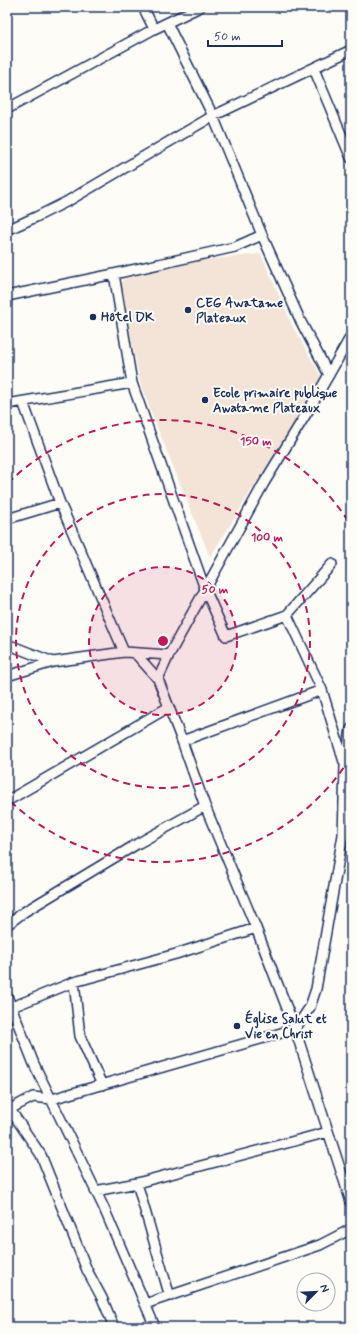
<svg xmlns="http://www.w3.org/2000/svg" width="358" height="1334" font-family="Mynerve,sans-serif">
<style>
.built{fill:#f3e4d7}
.lines{fill:none;stroke-linecap:round;stroke-linejoin:round}
.street-casing{stroke:#1b2f5e;stroke-width:12}
.street{stroke:#fdfcf7;stroke-width:9}
.ring{fill:none;stroke:#c2185b;stroke-width:2;stroke-dasharray:7 5}
.poi-dot{fill:#1b2f5e;stroke:#fdfcf7;stroke-width:1.5}
.labels{text-anchor:middle;dominant-baseline:central;stroke-width:4;stroke-linejoin:round;paint-order:stroke}
.poi-label{font-size:13px;font-weight:bold;fill:#1b2f5e;stroke:#fdfcf7;text-anchor:start}
.centre{fill:#c2185b;stroke:#fdfcf7;stroke-width:2}
.ring-label{font-size:12px;text-anchor:middle;font-weight:bold;fill:#c2185b;stroke:#fdfcf7;stroke-width:4;stroke-linejoin:round;paint-order:stroke}
</style>
<rect width="100%" height="100%" fill="#fdfcf7"/>
<filter id="ink" filterUnits="userSpaceOnUse"><feTurbulence type="fractalNoise" baseFrequency=".025" numOctaves="2"/><feDisplacementMap in="SourceGraphic" scale="8" xChannelSelector="R" yChannelSelector="G"/><feConvolveMatrix kernelMatrix="1 2 1 2 8 2 1 2 1" color-interpolation-filters="sRGB"/></filter>
<g filter="url(#ink)">
<!-- built -->
<path class="built" d="M261 254 293 327 322 378 210 557 151 412 139 377 121 284 124 279 186 262Z"/>
<g class="lines">
<defs>
<path id="street" d="M143 7 154 29
M167 23 213 116 262 235 301 322 329 375
M314 69 351 158
M7 109 154 29 200 7
M7 230 36 217 68 201 213 116 351 50
M114 274 132 383 205 589 226 636 287 615 332 564
M7 296 114 274 235 247 262 235
M23 402 60 503 124 652
M7 404 132 383
M7 519 60 503
M287 615 322 690 344 762
M7 644 53 662
M135 653 158 679 182 741 205 806 256 928 295 1029 351 1202
M7 676 53 662 124 652 169 655
M158 679 169 655 264 483 311 406 351 336
M182 741 322 690
M7 801 169 707
M7 925 24 912 137 844 205 806
M74 982 80 1036 102 1085
M7 996 34 1064 103 1206 155 1327
M12 1007 74 982 176 954 256 928
M7 1105 41 1155 87 1270 102 1298 114 1327
M10 1109 33 1097 52 1099 295 1029 310 1007 316 989 343 835 345 766 351 729
M137 1183 168 1290 171 1296
M95 1191 137 1183 328 1132
M145 1304 320 1245 351 1229"/>
</defs>
<!-- street casing -->
<use href="#street" class="street-casing"/>
<!-- street -->
<use href="#street" class="street"/>
</g>
</g>
<!-- distance rings -->
<circle cx="163" cy="641" r="74" fill="#c2185b" fill-opacity=".12"/>
<g class="ring">
<circle cx="163" cy="641" r="74"/>
<circle cx="163" cy="641" r="147"/>
<path d="M350 758A221 221 0 0 1 8 799M8 483A221 221 0 0 1 350 524"/>
</g>
<!-- markers -->
<g class="poi-dot">
<circle cx="188" cy="310" r="4"/>
<circle cx="93" cy="317" r="4"/>
<circle cx="205" cy="400" r="4"/>
<circle cx="237" cy="1026" r="4"/>
</g>
<g class="labels">
<!-- poi labels -->
<g class="poi-label">
<text x="196" y="303">CEG Awatame<tspan x="196" dy="15">Plateaux</tspan></text>
<text x="101" y="317">Hôtel DK</text>
<text x="213" y="393">Ecole primaire publique<tspan x="213" dy="15">Awatame Plateaux</tspan></text>
<text x="245" y="1019">Église Salut et<tspan x="245" dy="15">Vie en Christ</tspan></text>
</g>
</g>
<circle cx="163" cy="641" r="6" class="centre"/>
<g class="ring-label">
<text x="256" y="445">150 m</text>
<text x="267" y="541">100 m</text>
<text x="215" y="593">50 m</text>
</g>
<!-- margin -->
<rect width="358" height="1334" fill="none" stroke="#fdfcf7" stroke-width="24"/>
<rect x="12" y="12" width="334" height="1310" fill="none" stroke="#1b2f5e" stroke-width="1.5" filter="url(#ink)"/>
<!-- north arrow -->
<g transform="translate(316 1292) rotate(66)"><circle r="19" fill="#fdfcf7" stroke="#a3aaba"/>
<path d="M0-3L7 15L0 10L-7 15Z" fill="#1b2f5e"/>
<text y="-6" font-size="11" font-weight="bold" text-anchor="middle" fill="#1b2f5e">N</text>
</g>
<!-- scale -->
<path d="M208 40v6h74v-6" fill="none" stroke="#1b2f5e" stroke-width="2"/>
<text x="214" y="40" font-size="12" fill="#1b2f5e" stroke="#fdfcf7" stroke-width="3" paint-order="stroke">50 m</text>
</svg>
